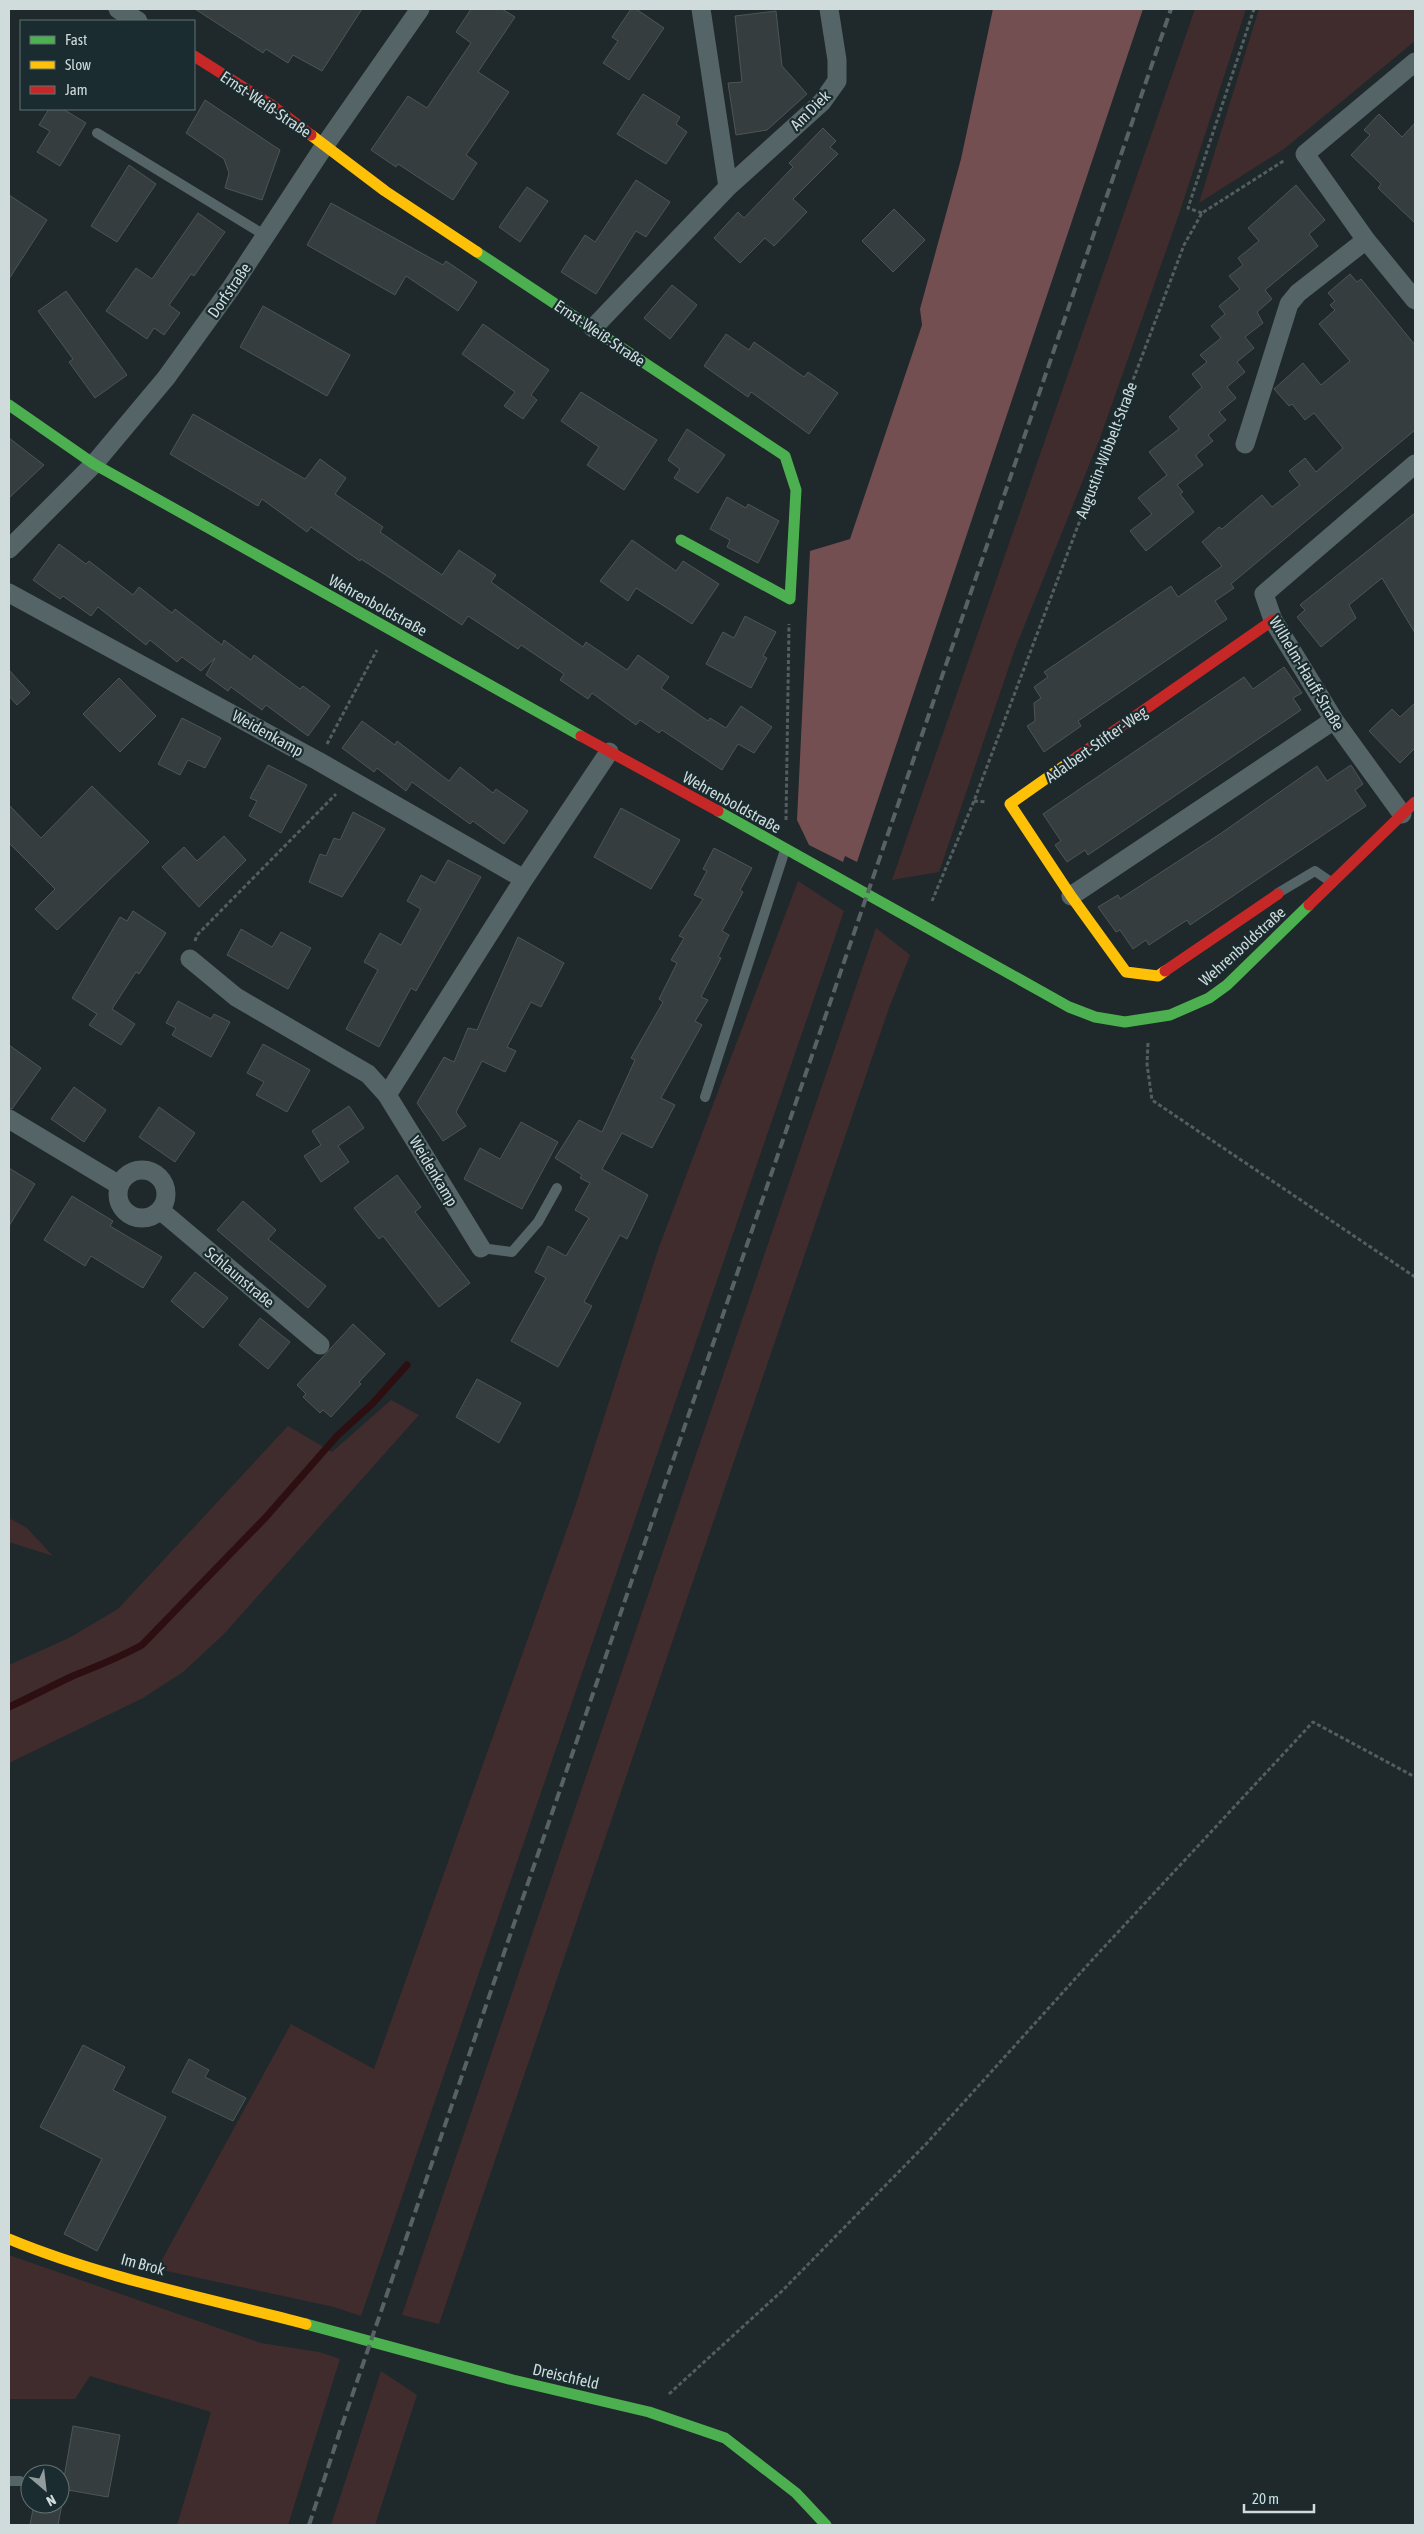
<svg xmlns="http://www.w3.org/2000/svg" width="1424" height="2534" font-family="'Asap Condensed',sans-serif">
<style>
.green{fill:#412c2d}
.forest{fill:#734f51}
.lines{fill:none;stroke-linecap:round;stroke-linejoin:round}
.stream{stroke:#2d0e11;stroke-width:7}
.building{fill:#363d3f;stroke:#4d5556}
.path{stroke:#535e60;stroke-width:3;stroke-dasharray:4 2.5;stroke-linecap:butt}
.lane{stroke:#556466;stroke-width:10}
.street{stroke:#556466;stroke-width:19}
.fast{stroke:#4caf50;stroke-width:11}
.slow{stroke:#ffc107;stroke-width:11}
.jam{stroke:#c62828;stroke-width:11}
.rail{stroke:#566263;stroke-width:4;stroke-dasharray:10 5;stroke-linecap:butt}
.labels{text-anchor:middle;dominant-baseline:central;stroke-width:4.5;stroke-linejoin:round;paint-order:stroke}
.street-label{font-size:16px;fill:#d0dbdc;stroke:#1a2c2f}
</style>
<rect width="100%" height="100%" fill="#1f282a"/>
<!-- green -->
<path class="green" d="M1195 9H1246L1179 214 1100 438 1015 649 939 872 892 880Z
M1259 9H1415V41L1284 149 1199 203Z
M798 881 844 911 361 2316 334 2307 157 2269 291 2024 374 2069 576 1504 659 1247Z
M876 928 910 955 889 1008 439 2324 402 2315Z
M391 1400 419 1415 224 1634 183 1672 143 1698 9 1763V1665L69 1638 118 1609 288 1426 332 1452Z
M9 1518 27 1528 53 1556 9 1542Z
M9 2255 261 2343 319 2352 340 2359 288 2525H177L211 2412 90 2376 75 2399H9Z
M381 2371 417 2395 375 2525H331Z"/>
<!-- forest -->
<path class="forest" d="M993 9H1143L857 862 845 856 843 862 809 845 797 820 810 551 850 539 922 325 920 309 961 159Z"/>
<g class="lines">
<!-- stream -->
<path class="stream" d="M9 1707C31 1697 53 1685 75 1675 98 1666 120 1657 142 1645L266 1517 337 1436 373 1403 407 1365"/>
</g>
<!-- building -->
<path class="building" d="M195 9H362L322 71 293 55 288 63 266 49 263 53Z
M471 9H502L515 17 478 72 509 92 466 155 477 163 453 200 398 164 396 167 371 150 408 96 427 108 471 43 456 32Z
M631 9H636L664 28 629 80 603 63 618 41 612 37Z
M776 11 782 66 807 94 767 130 736 135 728 83 742 82 735 16Z
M643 94 680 117 676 124 687 132 666 164 617 134Z
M205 100 280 150 262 200 225 188 229 173 224 159 186 133Z
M49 109H63L86 123 60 166 37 152 50 131 39 125Z
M1379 114 1402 137 1415 123V223L1378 188 1381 184 1351 155 1370 135 1364 130Z
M823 128 836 141 830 147 838 154 793 199 807 212 774 246 765 238 740 263 714 238 738 212 744 218 793 167 789 163Z
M129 165 156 184 117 242 91 226Z
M636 180 670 202 646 237 636 231 596 294 561 272 585 235 595 242Z
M1296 185 1325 220 1309 234 1318 246 1265 290 1272 299 1257 312 1263 323 1245 337 1254 348 1237 362 1245 372 1227 387 1236 398 1219 412 1226 420 1208 435 1213 441 1197 454 1196 456 1203 465 1177 485 1183 492 1180 494 1194 512 1146 551 1130 531 1152 514 1138 498 1167 475 1149 452 1179 429 1169 417 1202 387 1192 374 1207 362 1200 355 1221 338 1211 326 1225 314 1219 306 1240 289 1229 276 1243 265 1238 258 1259 241 1248 228Z
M527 187 548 201 520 242 499 227Z
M9 195 47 220 9 279Z
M331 203 443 265 446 261 477 282 458 311 406 276 395 295 307 245Z
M894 209 925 240 893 272 862 241Z
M198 213 225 232 194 276 191 274 169 305 180 313 164 335 154 328 147 339 106 311 136 268 152 279Z
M1350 274 1357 282 1361 279 1415 345V430L1231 584 1234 588 1215 601 1227 619 1078 721 1081 726 1044 752 1027 726 1035 721 1034 703 1041 698 1034 687 1048 677 1044 672 1171 586 1178 597 1222 566 1202 542 1219 527 1222 529 1262 495 1272 507 1300 485 1289 471 1305 458 1316 472 1343 448 1314 413 1305 420 1292 404 1289 406 1274 389 1303 363 1321 385 1350 361 1319 324 1335 310 1330 305 1335 301 1328 293Z
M672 285 697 305 670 339 644 318Z
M66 291 127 375 95 398 69 362 73 359 38 311Z
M263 306 350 355 327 396 240 347Z
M483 324 549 370 531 395 537 400 523 419 504 406 515 392 462 354Z
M726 334 749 350 754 342 804 377 808 372 838 393 809 434 751 392 748 397 704 366Z
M581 392 657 440 624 490 587 465 599 447 561 421Z
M193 414 305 479 320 459 346 478 335 494 383 527 380 532 442 575 459 550 496 575 491 582 583 647 586 642 627 670 638 655 669 677 661 688 708 721 710 718 726 728 741 706 772 727 754 753 738 744 722 770 662 730 659 733 640 720 636 725 592 693 588 699 560 680 564 674 521 645 518 649 468 616 462 625 361 559 360 561 311 527 307 532 262 499 258 506 170 454Z
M687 429 725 455 698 493 674 478 680 469 668 460Z
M9 438 44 465 9 498Z
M727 497 746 508 748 504 779 521 758 563 727 547 730 540 710 529Z
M1415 513V633L1382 578 1349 605 1356 618 1321 647 1297 617 1305 610 1300 605Z
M632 540 676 571 683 561 719 584 692 624 636 588 628 601 600 581Z
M59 544 86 564 89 561 133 595 139 587 172 613 175 609 222 645 224 640 251 660 254 655 300 689 303 686 330 706 308 736 266 705 262 710 231 687 228 691 206 675 215 658 201 671 182 657 177 662 150 640 146 645 98 607 91 616 63 596 60 599 33 580Z
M745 616 776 632 763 656 767 658 751 688 706 664 723 632 734 638Z
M1284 667 1302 693 1293 698 1301 710 1088 855 1085 850 1067 862 1055 845 1061 841 1043 814 1244 677 1253 689Z
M9 670 30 693 17 705 9 696Z
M119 678 156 716 120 752 83 714Z
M1415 703V748L1400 763 1369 731 1392 709 1400 717Z
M182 718 221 738 205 768 188 760 180 775 158 764Z
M362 721 395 745 397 741 449 781 460 767 493 793 496 789 528 811 504 844 473 821 470 824 412 782 406 791 377 768 374 772 342 748Z
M268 765 307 785 281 833 249 816 257 801 250 798Z
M1351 765 1363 784 1355 790 1366 806 1190 925 1187 920 1149 945 1146 940 1133 949 1120 930 1116 932 1098 907 1118 895 1120 899 1220 834 1317 766 1327 781Z
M92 786 149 842 57 930 35 909 55 889 9 843V805L41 838Z
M621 808 680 840 651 889 594 857Z
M353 812 385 829 342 897 309 882 320 854 326 856 334 838 340 840Z
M224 836 246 860 199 907 162 867 184 847 197 861Z
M714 848 752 868 740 890 743 892 722 931 729 935 718 957 721 958 701 997 708 1000 695 1021 702 1025 661 1098 675 1105 652 1148 622 1133 602 1169 648 1195 627 1239 620 1235 584 1302 592 1306 558 1367 511 1341 546 1278 535 1272 548 1246 566 1256 589 1218 575 1210 590 1183 580 1178 582 1175 555 1158 579 1120 602 1132 635 1060 631 1058 663 1002 659 999 677 963 671 960 684 938 679 936 703 899 694 895 707 871 703 869Z
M448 860 481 877 416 991 411 988 379 1047 346 1029 378 970 364 962 380 933 401 945 421 909 407 901 421 875 435 883Z
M133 911 166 933 139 974 136 972 112 1009 135 1024 121 1045 89 1025 97 1014 72 998 120 917 127 921Z
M241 929 272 947 281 932 311 948 288 989 227 955Z
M518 937 564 963 541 1007 531 1002 507 1047 516 1051 505 1072 482 1061 456 1112 466 1126 443 1141 417 1103 444 1057 454 1062 468 1028 477 1030Z
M178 1001 211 1019 214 1014 230 1022 211 1057 172 1035 176 1028 166 1023Z
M263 1044 310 1070 287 1112 256 1095 264 1082 247 1073Z
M9 1045 41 1068 12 1109 9 1108Z
M74 1087 106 1110 84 1142 51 1119Z
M349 1106 364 1128 338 1146 349 1162 321 1182 304 1156 321 1145 312 1131Z
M159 1107 195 1133 175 1162 139 1137Z
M521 1122 558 1142 522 1209 464 1179 480 1148 500 1159Z
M9 1168 35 1184 9 1226Z
M397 1175 421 1207 415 1212 470 1283 439 1307 383 1236 379 1239 354 1208Z
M72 1196 113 1221 110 1226 162 1257 143 1288 91 1256 85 1266 44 1240Z
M243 1201 276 1230 268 1239 326 1286 308 1308 217 1230Z
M195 1272 228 1298 203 1328 171 1301Z
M260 1318 290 1342 268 1369 239 1345Z
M353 1324 385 1354 359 1382 361 1384 331 1417 323 1410 320 1413 303 1397 306 1394 297 1385Z
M477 1379 521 1403 499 1443 456 1417Z
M83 2045 125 2067 113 2090 166 2117 97 2251 64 2234 102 2159 40 2127Z
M189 2059 209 2070 205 2077 246 2098 233 2121 172 2092Z
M73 2426 120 2435 108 2497 62 2489Z
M34 2504H62L58 2525H30Z"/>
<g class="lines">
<!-- path -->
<path class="path" d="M1202 213 1188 208 1254 9
M327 744 377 650
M974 801 987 802
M786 820 789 624
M932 901 974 801 1184 245 1202 213 1285 160
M195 941 197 935 336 794
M1148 1043 1147 1064 1152 1100 1415 1277
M669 2394 782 2291 927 2143 1093 1959 1313 1722 1415 1777"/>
<!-- lane -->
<path class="lane" d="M97 133 266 236
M1278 893 1315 871 1331 882
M705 1097 785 850
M481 1248 512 1252 538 1222 557 1188
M9 2481H20"/>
<!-- street -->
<path class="street" d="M118 9 138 21
M701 9 728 187
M1415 62 1305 154 1366 240 1415 300
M593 328 728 187 822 102 837 81V60L829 9
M1245 444 1289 304 1298 293 1366 240
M9 549 94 464 166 378 231 288 325 145 420 9
M9 593 318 761 524 879
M1402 814 1334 720 1273 620 1264 594 1415 464
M1071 896 1334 720
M190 959 236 997 368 1074 387 1095 481 1248
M387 1095 524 879 609 752
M9 1119 119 1185
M118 1194a24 24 0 1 1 48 0a24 24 0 1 1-48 0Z
M160 1210 320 1345"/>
<!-- fast -->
<path class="fast" d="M477 252 785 456 796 490 790 599 681 540
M9 405 94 464 581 736
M718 811 1069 1007 1095 1017 1125 1022 1170 1015 1209 998 1227 985 1309 905
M306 2324 513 2380 649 2412 725 2438 796 2493 826 2525"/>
<!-- slow -->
<path class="slow" d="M311 135 385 191 477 252
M1071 761 1010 804 1071 896 1126 972 1158 976 1165 971
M9 2239C103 2278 207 2298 306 2324"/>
<!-- jam -->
<path class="jam" d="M194 56 270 104 311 135
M581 736 718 811
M1071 761 1273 620
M1309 905 1415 802
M1165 971 1278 894"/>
<!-- rail -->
<path class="rail" d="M309 2525 340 2431 1171 9"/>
</g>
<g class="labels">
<!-- street labels -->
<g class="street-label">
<text transform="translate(266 104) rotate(34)">Ernst-Weiß-Straße</text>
<text transform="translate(810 110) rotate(-45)">Am Diek</text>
<text transform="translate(229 290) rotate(-55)">Dorfstraße</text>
<text transform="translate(600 333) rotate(34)">Ernst-Weiß-Straße</text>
<text transform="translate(1106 450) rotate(-69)">Augustin-Wibbelt-Straße</text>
<text transform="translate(378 605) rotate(29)">Wehrenboldstraße</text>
<text transform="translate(1307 673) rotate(59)">Wilhelm-Hauff-Straße</text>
<text transform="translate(268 733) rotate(29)">Weidenkamp</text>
<text transform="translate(1096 744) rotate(-35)">Adalbert-Stifter-Weg</text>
<text transform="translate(732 802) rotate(29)">Wehrenboldstraße</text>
<text transform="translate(1242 946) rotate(-42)">Wehrenboldstraße</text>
<text transform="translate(434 1171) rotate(59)">Weidenkamp</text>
<text transform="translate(240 1277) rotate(40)">Schlaunstraße</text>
<text transform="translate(143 2264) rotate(15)">Im Brok</text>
<text transform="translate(566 2376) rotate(13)">Dreischfeld</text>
</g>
</g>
<!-- border -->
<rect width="1424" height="2534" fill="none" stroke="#d0dbdc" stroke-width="20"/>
<!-- legend -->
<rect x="20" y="20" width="175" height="90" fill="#1a2c2f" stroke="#637274"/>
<rect x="30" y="36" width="25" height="8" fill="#4caf50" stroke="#637274"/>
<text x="65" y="45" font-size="15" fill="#d0dbdc">Fast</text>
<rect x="30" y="61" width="25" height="8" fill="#ffc107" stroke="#637274"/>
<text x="65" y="70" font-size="15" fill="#d0dbdc">Slow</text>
<rect x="30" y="86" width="25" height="8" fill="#c62828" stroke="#637274"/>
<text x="65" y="95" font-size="15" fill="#d0dbdc">Jam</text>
<!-- north arrow -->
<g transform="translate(45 2489) rotate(152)"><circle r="24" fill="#1a2c2f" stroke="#637274"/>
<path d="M0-4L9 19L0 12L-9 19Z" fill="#929c9e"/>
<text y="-8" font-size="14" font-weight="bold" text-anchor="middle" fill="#d0dbdc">N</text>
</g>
<!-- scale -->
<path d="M1244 2504v8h70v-8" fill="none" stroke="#d0dbdc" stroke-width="2.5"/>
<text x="1252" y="2504" font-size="15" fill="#d0dbdc" stroke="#1a2c2f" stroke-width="4" paint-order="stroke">20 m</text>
</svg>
